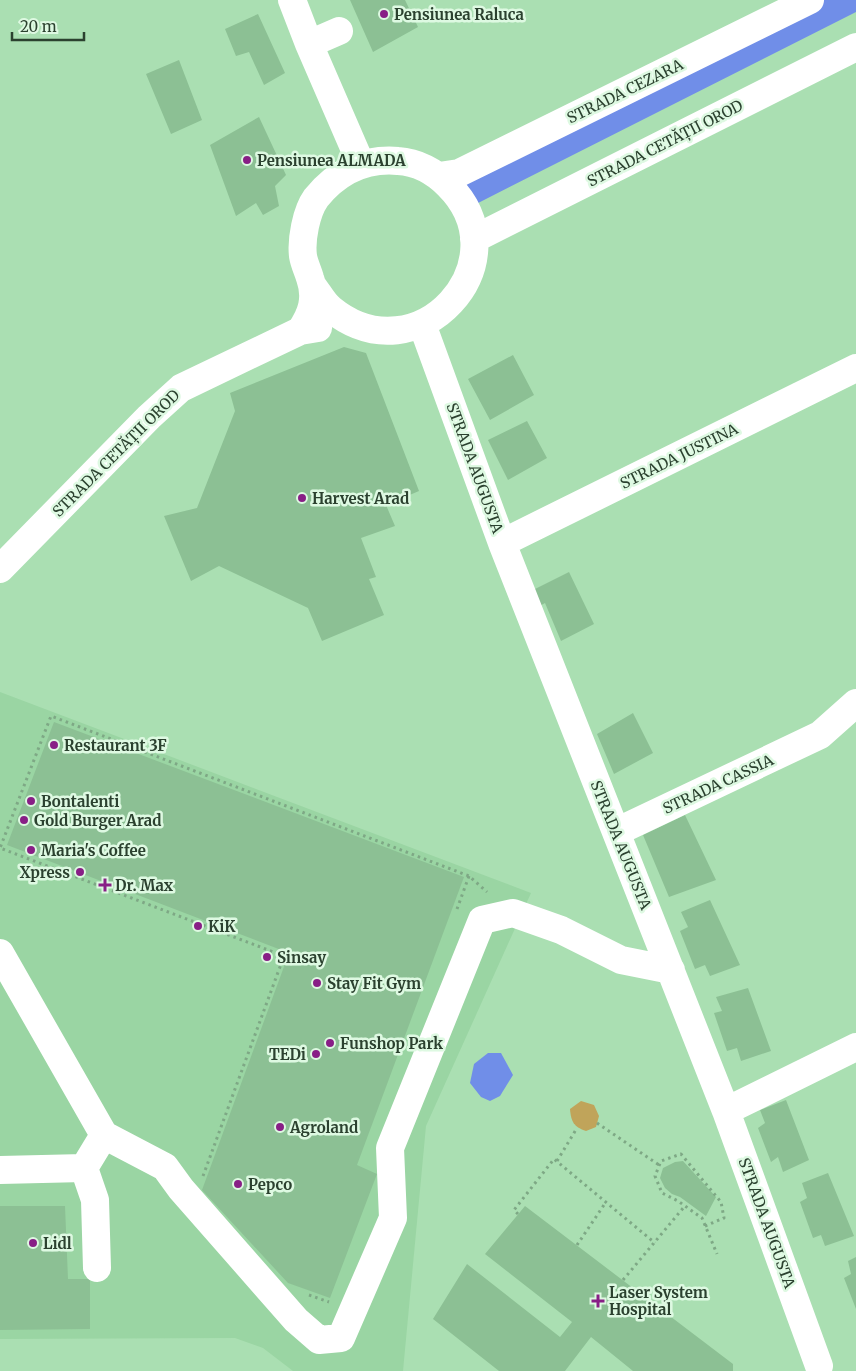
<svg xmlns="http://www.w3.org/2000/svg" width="856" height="1371" font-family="Merriweather,serif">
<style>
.built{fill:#9ad5a3}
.green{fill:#c0a45a}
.water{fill:#708ee8}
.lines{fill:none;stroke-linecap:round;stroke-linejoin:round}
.canal{stroke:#708ee8;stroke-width:25}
.building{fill:#8cc094}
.path{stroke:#7ea885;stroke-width:3;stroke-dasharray:2.5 4;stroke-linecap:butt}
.minor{stroke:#fff;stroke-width:28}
.poi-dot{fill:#881f86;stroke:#def9e2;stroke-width:2}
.labels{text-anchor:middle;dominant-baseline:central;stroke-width:5;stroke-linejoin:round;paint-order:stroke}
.poi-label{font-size:15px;font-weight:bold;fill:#2b412f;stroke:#def9e2;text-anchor:start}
.street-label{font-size:15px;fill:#2b412f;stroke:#def9e2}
</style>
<rect width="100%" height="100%" fill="#aadfb2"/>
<!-- built -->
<path class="built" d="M0 692 531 893 426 1126 403 1371H293L263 1348 235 1338 0 1339Z"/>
<!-- green -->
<path class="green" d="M581 1101 594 1105 599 1116 596 1127 586 1131C574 1127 571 1122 570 1109Z"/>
<!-- water -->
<path class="water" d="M488 1053H501L513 1075 500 1096 490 1101 481 1097 470 1083 474 1064Z"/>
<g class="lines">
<!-- canal -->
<path class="canal" d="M472 192 852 0"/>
</g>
<!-- building -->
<path class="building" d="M350 0H405L418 27 373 52Z
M258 14 285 73 264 85 249 52 236 56 225 29Z
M179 60 202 120 171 134 146 74Z
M259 117 286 175 275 186 279 206 263 215 256 203 236 216 210 145Z
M344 347 366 353 419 491 386 505 395 526 361 538 376 577 369 579 384 615 322 641 308 608 219 566 191 581 164 516 197 508 235 411 230 393Z
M513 355 534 395 490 420 468 379Z
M527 421 547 458 508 480 488 440Z
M569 572 594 624 561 641 545 603 538 607 531 591Z
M633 713 653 753 614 774 597 734Z
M54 722 464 877 357 1165 377 1174 330 1298 288 1283 202 1190 289 953 7 845Z
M685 815 716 880 669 897 643 835Z
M710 900 740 965 710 976 705 965 695 969 680 931 688 927 681 912Z
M748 988 771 1051 741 1061 737 1048 727 1051 714 1013 722 1011 716 997Z
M786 1100 809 1160 783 1172 778 1157 771 1162 758 1128 765 1123 760 1110Z
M683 1161 716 1197 706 1216 680 1197 672 1194 665 1188 660 1178 663 1168 675 1162Z
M828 1173 854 1236 825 1246 821 1235 813 1238 800 1202 807 1198 802 1183Z
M0 1206H65L68 1279H90V1329L0 1330Z
M525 1206 733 1364V1371H633L591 1337 565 1371H499L433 1319 467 1264 560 1337 572 1322 485 1254Z
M856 1257V1309L844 1278 851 1274 848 1261Z"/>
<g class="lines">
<!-- path -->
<path class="path" d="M457 909 469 876
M597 1123 659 1165
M557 1161 577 1128
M203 1176 284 956 0 848 51 716 469 876 487 892
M518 1214 514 1210 554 1159 655 1243
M705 1226 724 1218 721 1202 681 1154 661 1161 655 1176 662 1193 678 1201 702 1218 717 1254
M577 1245 606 1202
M623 1280 684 1207
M309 1295 329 1302"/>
<!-- minor -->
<path class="minor" d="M292 0 309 44 361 164
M309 44 339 31
M439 176 459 173 810 0
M474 239 856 47
M422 324 502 543 726 1111 819 1366
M300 331C312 314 317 298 310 278 308 271 304 263 303 256 301 240 306 212 316 198 337 172 365 158 398 161 417 162 435 172 448 185 525 261 418 380 331 309 323 303 318 292 312 285
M502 543 856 368
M0 569 149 417 181 388 300 331 318 328
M616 832 820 735 856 703
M0 953 104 1135 165 1167 181 1189 296 1320 319 1340 341 1338 393 1218 390 1148 482 920 513 913 561 930 621 960 671 970
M726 1111 856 1047
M84 1168 95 1200 97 1268
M0 1170 84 1168 104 1135"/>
</g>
<!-- markers -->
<g class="poi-dot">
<circle cx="384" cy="14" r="5"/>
<circle cx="247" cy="160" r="5"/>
<circle cx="302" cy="498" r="5"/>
<circle cx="54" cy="745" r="5"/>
<circle cx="31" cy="801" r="5"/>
<circle cx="24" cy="820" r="5"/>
<circle cx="31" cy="850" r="5"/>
<circle cx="80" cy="872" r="5"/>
<path d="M102.5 877.5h5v5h5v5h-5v5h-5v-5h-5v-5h5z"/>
<circle cx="198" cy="926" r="5"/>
<circle cx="267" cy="957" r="5"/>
<circle cx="317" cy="983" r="5"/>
<circle cx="330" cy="1043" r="5"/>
<circle cx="316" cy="1054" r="5"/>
<circle cx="280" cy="1127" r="5"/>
<circle cx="238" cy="1184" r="5"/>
<circle cx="33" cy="1243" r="5"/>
<path d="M595.5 1293.5h5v5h5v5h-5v5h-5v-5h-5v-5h5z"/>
</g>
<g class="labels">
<!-- poi labels -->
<g class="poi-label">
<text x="394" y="14">Pensiunea Raluca</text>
<text x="257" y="160">Pensiunea ALMADA</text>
<text x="312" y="498">Harvest Arad</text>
<text x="64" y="745">Restaurant 3F</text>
<text x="41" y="801">Bontalenti</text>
<text x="34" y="820">Gold Burger Arad</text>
<text x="41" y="850">Maria's Coffee</text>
<text x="70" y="872" text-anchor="end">Xpress</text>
<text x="115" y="885">Dr. Max</text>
<text x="208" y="926">KiK</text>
<text x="277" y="957">Sinsay</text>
<text x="327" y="983">Stay Fit Gym</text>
<text x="340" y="1043">Funshop Park</text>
<text x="306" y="1054" text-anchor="end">TEDi</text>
<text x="290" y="1127">Agroland</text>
<text x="248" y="1184">Pepco</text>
<text x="43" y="1243">Lidl</text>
<text x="609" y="1292">Laser System<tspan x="609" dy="17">Hospital</tspan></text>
</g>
<!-- street labels -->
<g class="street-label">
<text transform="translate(625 91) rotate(-26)">STRADA CEZARA</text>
<text transform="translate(665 143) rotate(-27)">STRADA CETĂȚII OROD</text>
<text transform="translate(116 453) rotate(-45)">STRADA CETĂȚII OROD</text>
<text transform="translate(679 456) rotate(-26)">STRADA JUSTINA</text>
<text transform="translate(475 468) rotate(70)">STRADA AUGUSTA</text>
<text transform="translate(718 784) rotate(-25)">STRADA CASSIA</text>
<text transform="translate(621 845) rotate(68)">STRADA AUGUSTA</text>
<text transform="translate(767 1223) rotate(70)">STRADA AUGUSTA</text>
</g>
</g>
<!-- scale -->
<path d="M12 32v8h72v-8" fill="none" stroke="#2b412f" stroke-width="2.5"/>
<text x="20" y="32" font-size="15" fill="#2b412f" stroke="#def9e2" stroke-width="4" paint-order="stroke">20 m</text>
</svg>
